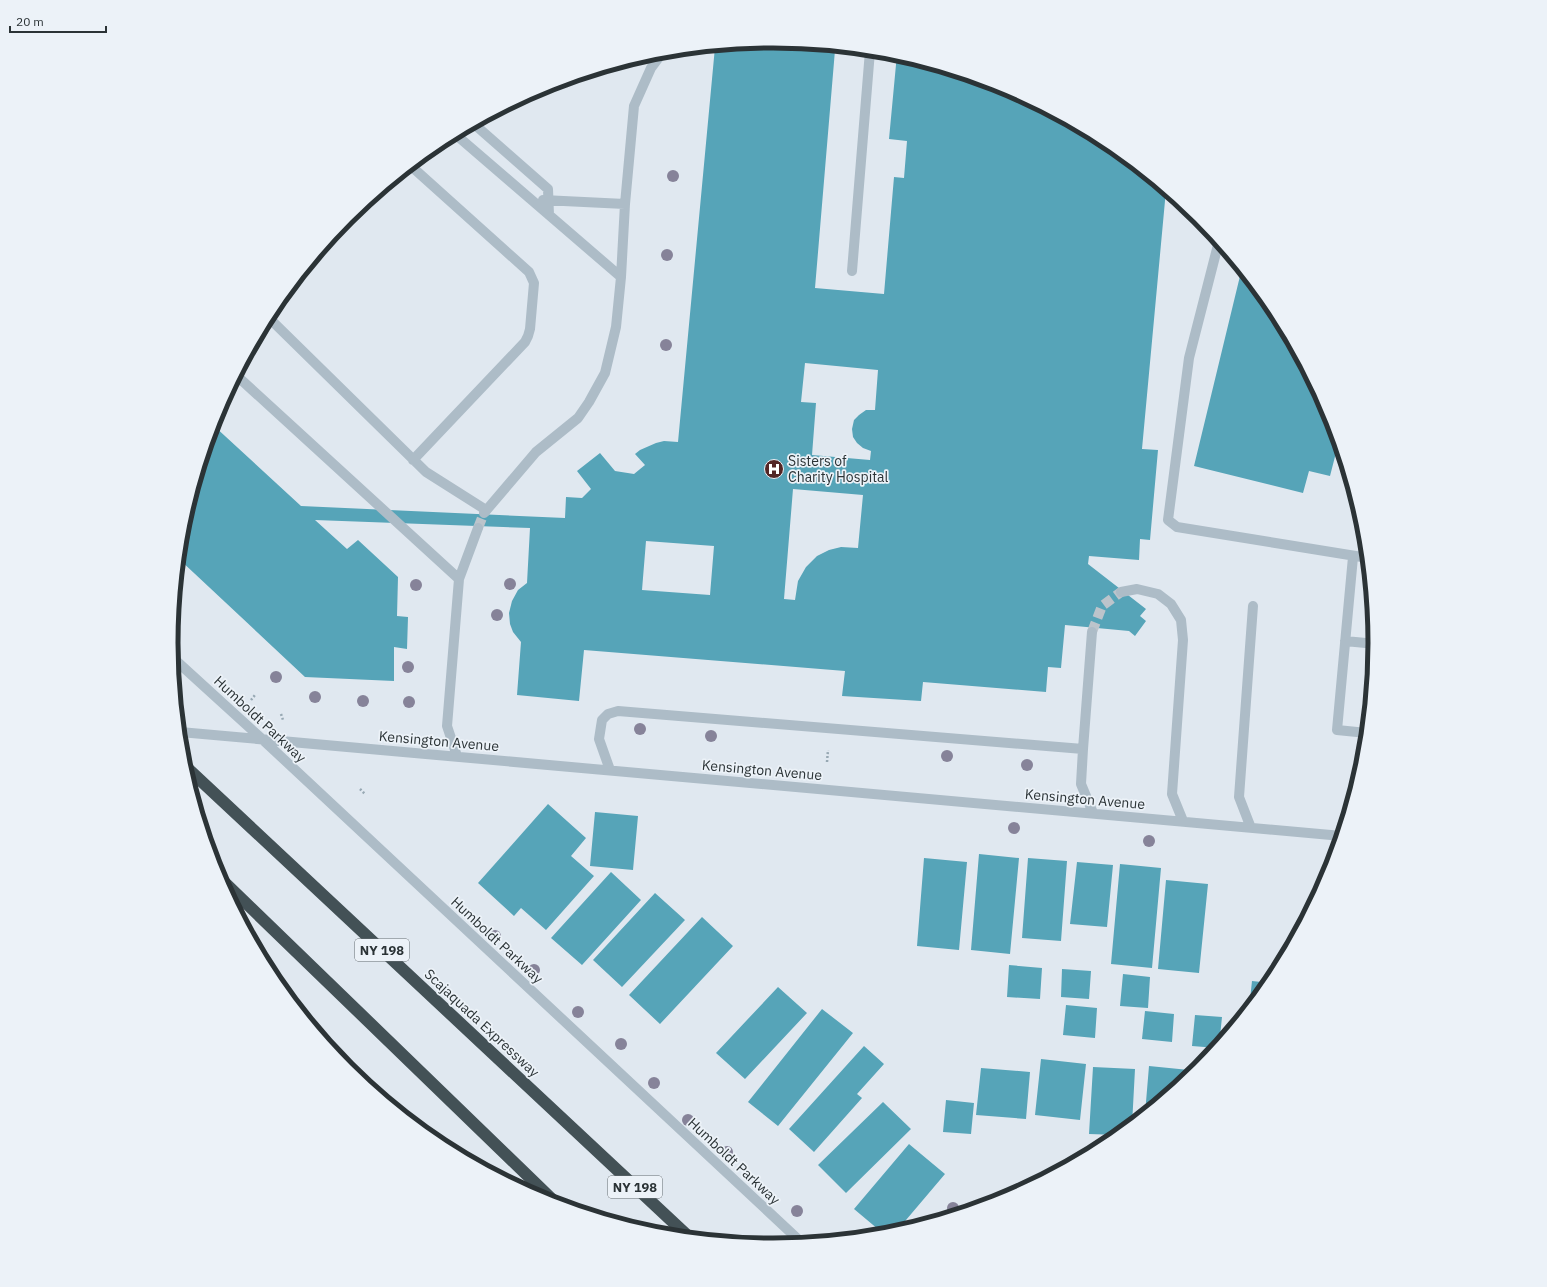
<svg xmlns="http://www.w3.org/2000/svg" width="1547" height="1287" font-family="'IBM Plex Sans',sans-serif">
<style>
.building{fill:#56a4b8;fill-rule:evenodd}
.lines{fill:none;stroke-linecap:round;stroke-linejoin:round}
.minor-tunnel{stroke:#bcc4cb;stroke-width:10;stroke-dasharray:10 5;stroke-linecap:butt}
.path{stroke:#97a8b3;stroke-width:2.5;stroke-dasharray:2 2;stroke-linecap:butt}
.minor{stroke:#adbcc7;stroke-width:10}
.highway{stroke:#435156;stroke-width:12}
.tree{fill:#868399}
.labels{text-anchor:middle;dominant-baseline:central;stroke-width:3.5;stroke-linejoin:round;paint-order:stroke}
.shield{fill:#ecf2f8;stroke:#656c70;stroke-width:1}
.shield-label{font-size:13px;font-weight:bold;fill:#2b3336}
.poi-label{font-size:14px;fill:#2b3336;stroke:#ecf2f8;text-anchor:start}
.street-label{font-size:14px;fill:#2b3336;stroke:#ecf2f8}
.rim{fill:none;stroke:#2b3336;stroke-width:5}
</style>
<rect width="100%" height="100%" fill="#e0e8f0"/>
<!-- building -->
<path class="building" d="M751 43 835 50 815 288 884 294 894 177 904 178 907 141 889 139 897 54 1004 87 1108 143 1166 190 1142 449 1158 450 1150 540 1140 539 1139 560 1089 556 1088 564 1146 609 1140 616 1146 621 1135 636 1129 631 1065 625 1061 668 1048 667 1046 692 923 682 921 701 842 696 845 671 584 650 579 701 517 695 521 642 513 632 510 624 509 613 512 601 518 590 527 583 530 528 315 520 347 549 358 540 398 577 397 616 408 617 407 649 394 647V681L305 677 179 559 183 526 213 425 301 506 565 518 566 497 582 498 591 489 577 471 600 453 615 471 634 474 645 465 635 454 640 450 656 443 664 441 678 442 715 47ZM805 363 878 370 875 410H866L859 415 854 420 852 429 853 437 857 443 863 448 871 451 870 460 812 455 816 403 801 402ZM793 489 863 495 858 548 841 547 829 550 817 556 806 567 798 581 795 600 784 599ZM646 541 714 546 710 595 642 590Z
M1240 276 1250 279 1275 309 1330 413 1339 441 1330 476 1309 471 1303 493 1194 466Z
M548 804 586 838 571 856 594 876 546 930 521 908 514 916 478 883Z
M595 812 638 816 633 870 590 866Z
M979 854 1019 858 1010 954 971 950Z
M924 858 967 862 959 950 917 946Z
M1028 858 1067 861 1061 941 1022 938Z
M1077 862 1113 865 1107 927 1070 924Z
M1120 864 1161 868 1152 968 1111 964Z
M611 872 641 900 582 965 551 938Z
M1166 880 1208 884 1199 973 1158 969Z
M655 893 685 920 622 987 593 960Z
M702 917 733 946 660 1024 629 995Z
M1009 965 1042 968 1040 999 1007 997Z
M1062 969 1091 971 1089 999 1061 997Z
M1123 974 1150 977 1148 1008 1120 1006Z
M1252 981 1271 983 1249 1009Z
M778 987 807 1013 745 1079 716 1053Z
M1066 1005 1097 1008 1095 1038 1063 1035Z
M822 1009 853 1033 778 1126 748 1102Z
M1145 1011 1174 1014 1172 1042 1142 1039Z
M1195 1015 1222 1017 1219 1046 1217 1048 1192 1046Z
M864 1046 884 1064 857 1094 862 1098 814 1152 789 1129Z
M1041 1059 1086 1064 1080 1120 1035 1115Z
M1149 1066 1189 1070 1188 1079 1145 1114Z
M1093 1067 1135 1069 1132 1125 1119 1135 1089 1134Z
M981 1068 1030 1072 1026 1119 976 1115Z
M946 1100 974 1103 971 1134 943 1132Z
M883 1102 911 1129 846 1193 818 1165Z
M909 1144 945 1174 895 1233 885 1235 854 1209Z"/>
<g class="lines">
<!-- minor-tunnel -->
<path class="minor-tunnel" d="M478 528 484 513
M1092 632 1102 606 1121 592"/>
<!-- path -->
<path class="path" d="M251 700 255 695
M281 714 283 720
M827 762 828 750
M360 789 365 794"/>
<!-- minor -->
<path class="minor" d="M528 95 529 97 533 92
M474 124 548 189 549 215
M455 134 621 277
M411 166 529 272 534 283 530 329 528 336 525 342 413 460
M543 200 625 204
M1219 241 1189 358 1168 520 1177 527 1368 558
M852 271 870 51
M268 317 426 472 486 510
M237 376 459 579
M484 513 536 452 578 418 589 402 605 373 616 327 621 277 625 204 634 106 651 68 663 52
M1353 557 1337 730 1367 733
M1121 592 1137 589 1158 594 1171 604 1181 620 1183 640 1172 794 1183 821
M1345 641 1376 644
M172 657 262 739 802 1243
M180 732 1342 836
M1083 749 1092 632
M457 756 447 726 459 579 478 528
M610 770 599 739 602 720 608 714 618 711 1083 749 1081 784 1093 813
M1251 828 1239 797 1253 606"/>
<!-- highway -->
<path class="highway" d="M183 764 690 1238
M218 876 558 1205"/>
</g>
<!-- trees -->
<g class="tree">
<circle cx="673" cy="176" r="6"/>
<circle cx="667" cy="255" r="6"/>
<circle cx="666" cy="345" r="6"/>
<circle cx="510" cy="584" r="6"/>
<circle cx="416" cy="585" r="6"/>
<circle cx="497" cy="615" r="6"/>
<circle cx="408" cy="667" r="6"/>
<circle cx="276" cy="677" r="6"/>
<circle cx="315" cy="697" r="6"/>
<circle cx="363" cy="701" r="6"/>
<circle cx="409" cy="702" r="6"/>
<circle cx="640" cy="729" r="6"/>
<circle cx="711" cy="736" r="6"/>
<circle cx="947" cy="756" r="6"/>
<circle cx="1027" cy="765" r="6"/>
<circle cx="1014" cy="828" r="6"/>
<circle cx="1149" cy="841" r="6"/>
<circle cx="495" cy="936" r="6"/>
<circle cx="534" cy="970" r="6"/>
<circle cx="578" cy="1012" r="6"/>
<circle cx="621" cy="1044" r="6"/>
<circle cx="654" cy="1083" r="6"/>
<circle cx="688" cy="1120" r="6"/>
<circle cx="727" cy="1152" r="6"/>
<circle cx="953" cy="1208" r="6"/>
<circle cx="797" cy="1211" r="6"/>
</g>
<!-- icons -->
<defs>
<symbol id="hospital-disc" viewBox="-11 -11 22 22"><circle r="9.5" fill="#532625" stroke="#ecf2f8"/><path d="M-5-5h3v3.5h4V-5h3V5h-3V1.5h-4V5h-3Z" fill="#fff"/></symbol>
</defs>
<g fill-rule="evenodd">
<use href="#hospital-disc" x="763" y="458" width="22" height="22"/>
</g>
<g class="labels">
<!-- shield labels -->
<g class="shield">
<rect x="355" y="939" width="54" height="22" rx="3"/>
<rect x="608" y="1176" width="54" height="22" rx="3"/>
</g>
<g class="shield-label">
<text x="382" y="950">NY 198</text>
<text x="635" y="1187">NY 198</text>
</g>
<!-- poi labels -->
<g class="poi-label">
<text x="788" y="461">Sisters of<tspan x="788" dy="16">Charity Hospital</tspan></text>
</g>
<!-- street labels -->
<g class="street-label">
<text transform="translate(260 719) rotate(43)">Humboldt Parkway</text>
<text transform="translate(439 741) rotate(5)">Kensington Avenue</text>
<text transform="translate(762 770) rotate(5)">Kensington Avenue</text>
<text transform="translate(1085 799) rotate(5)">Kensington Avenue</text>
<text transform="translate(497 940) rotate(43)">Humboldt Parkway</text>
<text transform="translate(482 1023) rotate(43)">Scajaquada Expressway</text>
<text transform="translate(734 1161) rotate(43)">Humboldt Parkway</text>
</g>
</g>
<!-- crop -->
<path d="M0 0H1547V1287H0ZM178 643a595 595 0 1 1 1190 0a595 595 0 1 1-1190 0Z" fill="#ecf2f8" fill-rule="evenodd"/>
<path class="rim" d="M178 643a595 595 0 1 1 1190 0a595 595 0 1 1-1190 0Z"/>
<!-- scale -->
<path d="M10 26v6h96v-6" fill="none" stroke="#2b3336" stroke-width="2"/>
<text x="16" y="26" font-size="12" fill="#2b3336" stroke="#ecf2f8" stroke-width="3" paint-order="stroke">20 m</text>
</svg>
